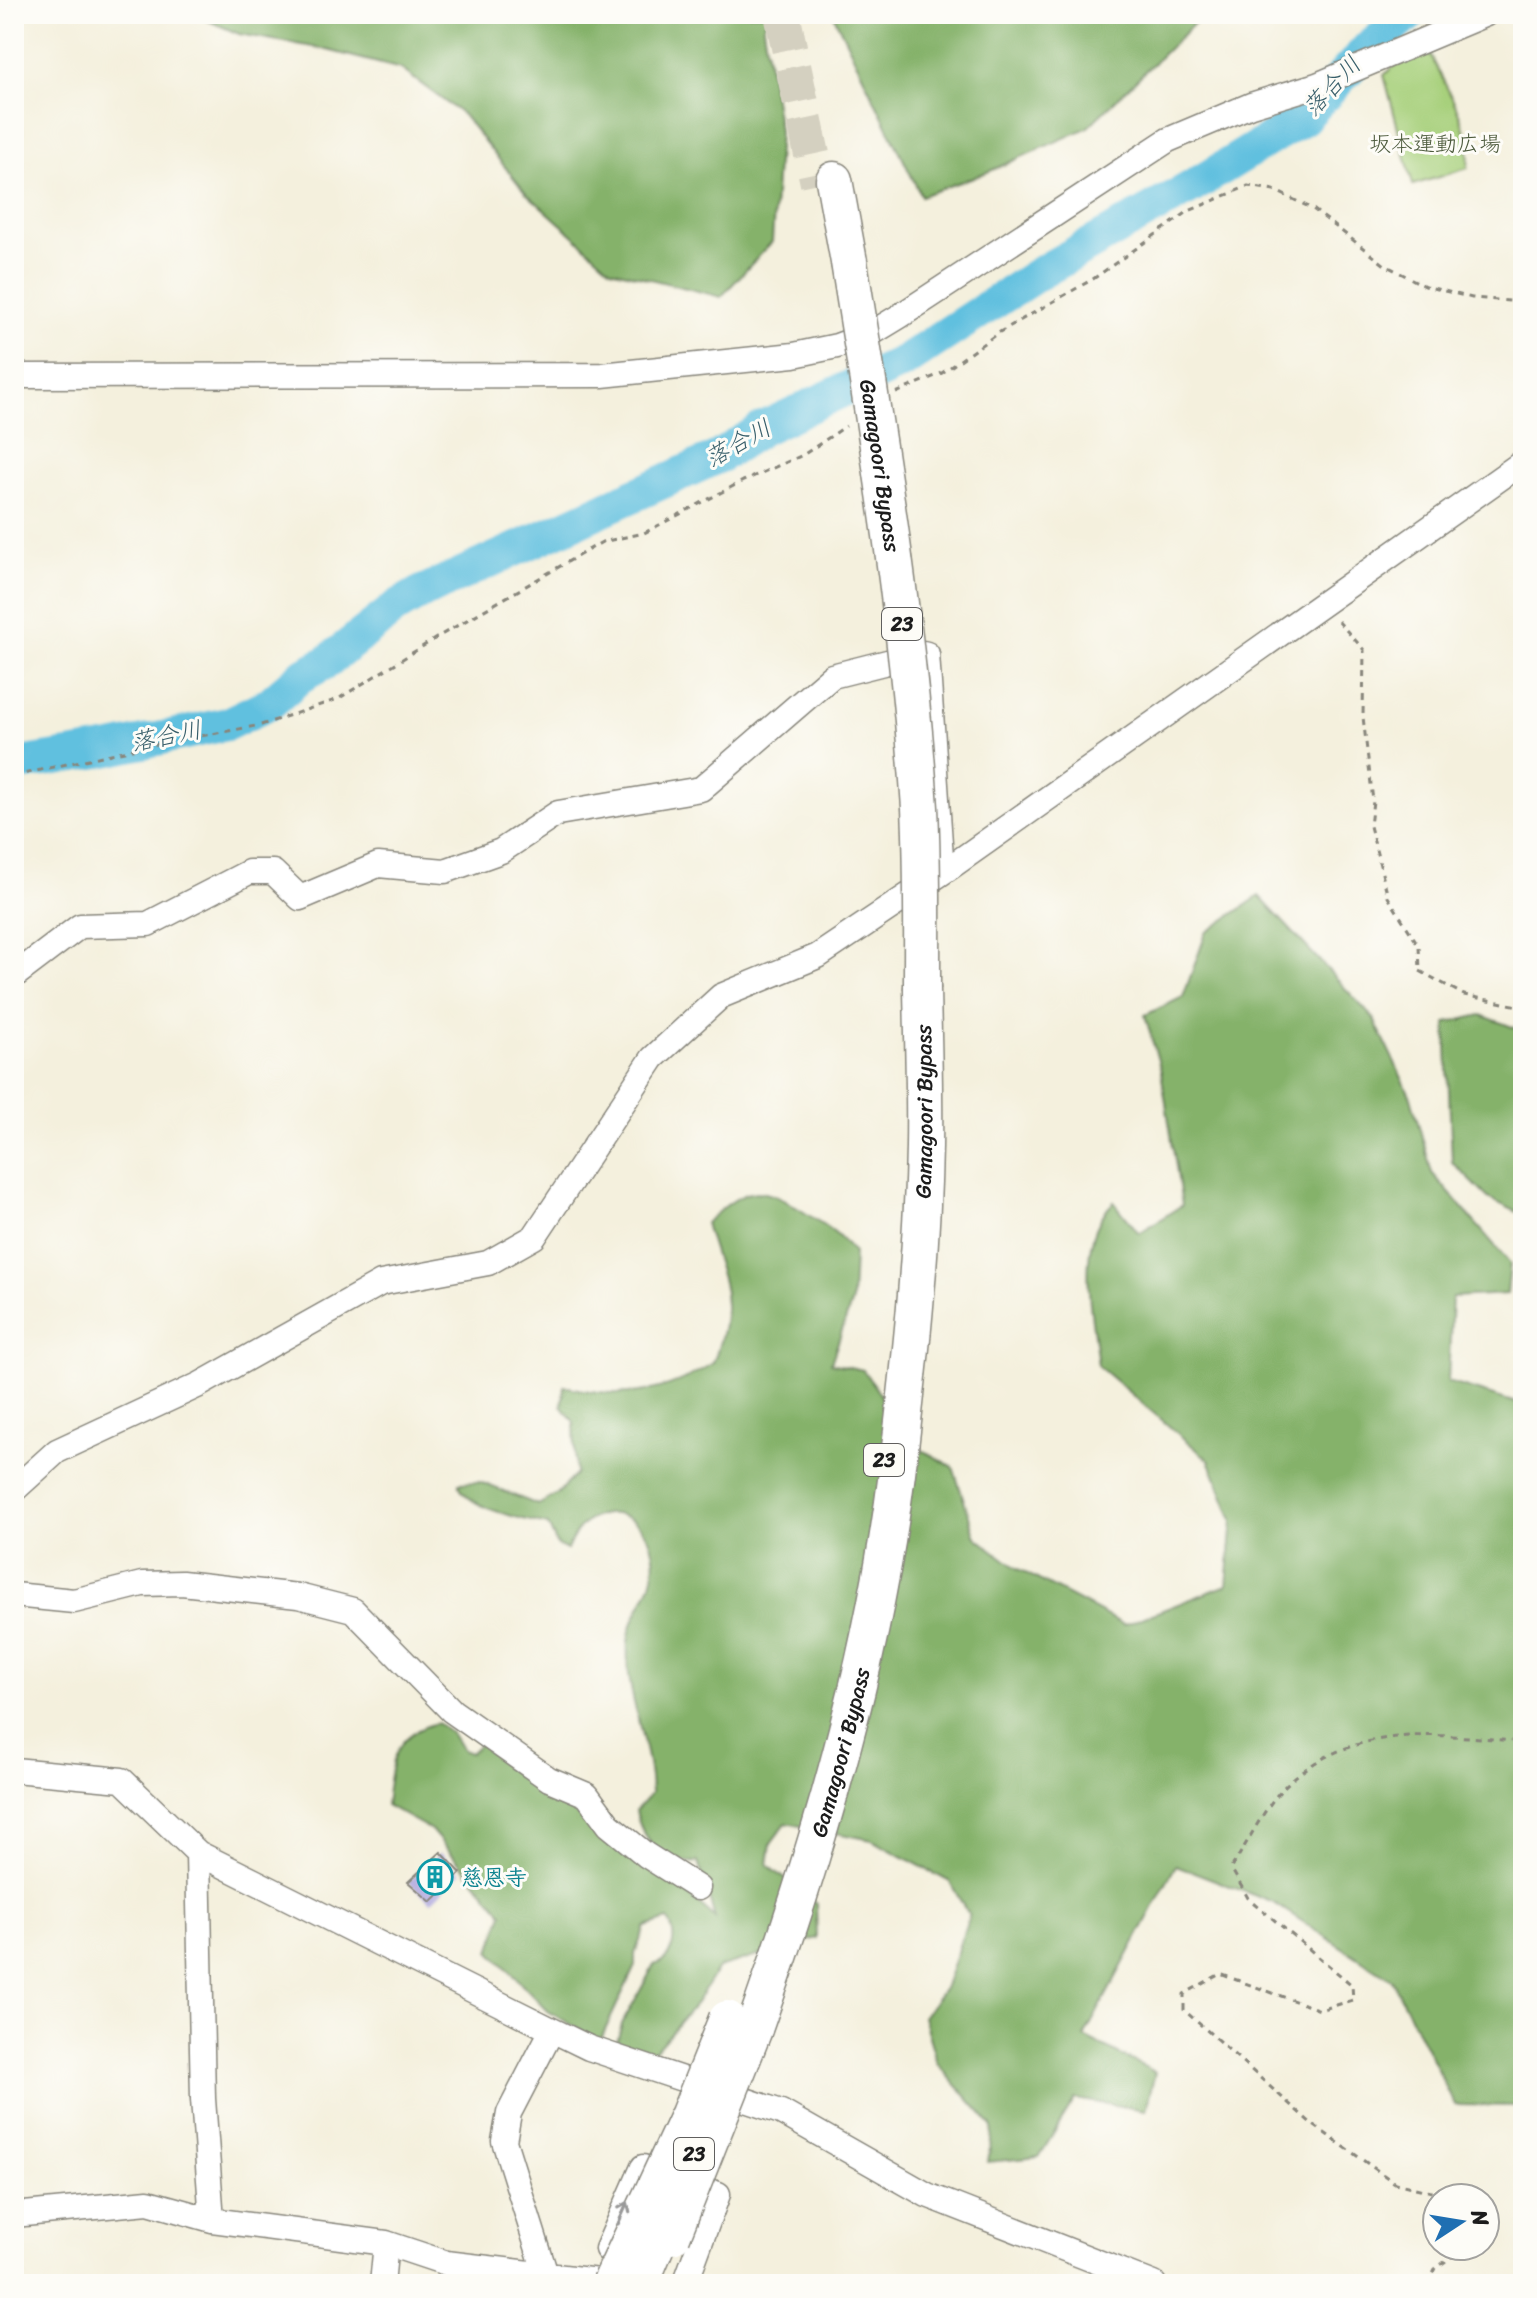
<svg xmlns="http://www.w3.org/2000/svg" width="1537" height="2298" font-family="Sriracha,'Klee One',sans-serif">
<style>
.green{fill:#a7d07b;stroke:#62764c;stroke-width:2}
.forest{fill:#85b26b;stroke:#506744;stroke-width:2}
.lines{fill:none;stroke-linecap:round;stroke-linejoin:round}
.river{stroke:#60c0df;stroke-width:34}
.building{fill:#b2abdf}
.highway-tunnel{stroke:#d4d0c0;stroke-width:36;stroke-dasharray:36 18;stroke-linecap:butt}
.minor-casing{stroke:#88867c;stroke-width:27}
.highway-casing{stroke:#88867c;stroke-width:39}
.path{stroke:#88867c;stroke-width:3;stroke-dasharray:6 6;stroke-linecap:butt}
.minor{stroke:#fff;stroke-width:24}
.highway{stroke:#fff;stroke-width:36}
.highway-bridge-casing{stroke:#88867c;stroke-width:39;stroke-linecap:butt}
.highway-bridge{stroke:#fff;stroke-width:36}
.oneway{stroke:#999}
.labels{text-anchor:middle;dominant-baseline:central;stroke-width:6;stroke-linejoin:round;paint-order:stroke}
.shield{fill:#fdfcf7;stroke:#605f5e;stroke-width:2}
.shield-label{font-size:20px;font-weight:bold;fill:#1c1c1c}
.park-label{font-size:22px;fill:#4d5b3d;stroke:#fdfcf7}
.street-label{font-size:22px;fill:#1c1c1c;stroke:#fdfcf7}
.culture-label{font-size:22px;font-weight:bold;fill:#0d838f;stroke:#fdfcf7;text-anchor:start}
.water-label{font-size:24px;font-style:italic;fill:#375e6a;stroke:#fdfcf7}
</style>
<rect width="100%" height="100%" fill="#fdfcf7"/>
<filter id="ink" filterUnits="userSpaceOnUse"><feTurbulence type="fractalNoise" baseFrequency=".0125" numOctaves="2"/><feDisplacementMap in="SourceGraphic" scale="16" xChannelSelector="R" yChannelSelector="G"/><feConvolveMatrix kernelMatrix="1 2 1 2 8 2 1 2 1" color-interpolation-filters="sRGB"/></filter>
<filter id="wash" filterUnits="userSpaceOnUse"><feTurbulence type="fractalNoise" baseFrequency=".006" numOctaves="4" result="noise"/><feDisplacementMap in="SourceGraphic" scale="32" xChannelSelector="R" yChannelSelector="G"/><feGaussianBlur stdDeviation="1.8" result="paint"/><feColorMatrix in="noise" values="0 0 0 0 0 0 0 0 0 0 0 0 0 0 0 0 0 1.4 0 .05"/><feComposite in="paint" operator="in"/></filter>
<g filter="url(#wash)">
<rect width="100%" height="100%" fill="#f4f0dd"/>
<!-- green -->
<path class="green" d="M1429 52C1446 88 1473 127 1468 168L1413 185 1384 75 1394 66Z"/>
<!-- forest -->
<path class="forest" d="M193 14H769L763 27 779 131 772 242 721 297 611 269 526 193 463 115 401 69 319 48 239 34Z
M833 14H1204L1087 128 990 171 921 196Z
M1259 896 1374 1019 1411 1097 1432 1173 1510 1263 1507 1294 1452 1297 1448 1382 1523 1405V2106L1455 2105 1392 1980 1274 1903 1176 1865 1084 2037 1155 2072 1146 2110 1075 2099 1039 2157 988 2162 993 2127 937 2063 923 2017 945 1987 969 1916 950 1882 872 1840 786 1823 771 1843 768 1865 816 1904 817 1938 718 1968 696 2003 648 2058 615 2048 622 2024 654 1965C674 1959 678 1937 668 1920L645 1927 635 1954V1966L600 2041 548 2011 490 1951 503 1913 431 1830 386 1805C391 1764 391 1734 437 1723L451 1733 462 1750 470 1753 483 1741 579 1801 715 1918 698 1862C666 1866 641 1841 636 1810L651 1793C650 1742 624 1694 628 1642 631 1610 659 1588 654 1556 647 1507 587 1495 567 1550L557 1545 548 1525C525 1519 464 1509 459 1483L480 1482 538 1505 557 1494 576 1474 574 1422 562 1406 564 1386C622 1400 663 1395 713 1363 738 1294 722 1287 705 1223 750 1184 759 1183 807 1214 826 1226 840 1235 854 1253L852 1301 831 1363 863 1370 918 1448 953 1467 976 1537 1018 1569 1124 1625 1227 1585 1233 1520 1209 1460 1098 1366C1093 1315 1072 1241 1114 1202L1139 1233 1182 1205 1161 1071 1145 1015 1183 997 1206 933Z
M1481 1015 1523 1031V1215L1488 1198 1452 1162 1446 1023Z"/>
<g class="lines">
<!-- river -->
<path class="river" d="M14 765 111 749 227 724 270 703 301 676 327 662 398 606 420 593 720 456 763 428 903 362 1038 274 1190 188 1304 118 1368 48 1410 14"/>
</g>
<g id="blocks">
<!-- building -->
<path class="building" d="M441 1852 461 1873 431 1902 408 1882Z"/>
</g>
</g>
<g filter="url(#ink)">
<use href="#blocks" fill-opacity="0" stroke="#88867c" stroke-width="2"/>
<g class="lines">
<!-- highway-tunnel -->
<path class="highway-tunnel" d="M782 14 818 183"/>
<defs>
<path id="minor" d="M14 376 602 375 794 355 837 346 872 333 900 316 1168 140 1251 105 1317 85 1486 14
M14 976 80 926 148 924 249 872H273L300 898 378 865 445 871 501 851 558 813 701 789 832 676 923 653 927 654 942 872
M14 1490 57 1451 199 1385 381 1283 488 1263 534 1237 653 1058 721 996 818 956 952 866 1523 462
M14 1595 74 1601 142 1584 182 1583 298 1596 353 1610 452 1711 549 1779 587 1795 609 1825 646 1855 698 1888
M14 1770 122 1780 198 1853 552 2030 589 2048 781 2112 927 2195 1154 2284
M198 1853 203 2099 212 2220
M14 2215 148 2202 212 2220 386 2243 446 2263 624 2284
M607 2249 643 2167 718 2194 685 2284
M546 2275 504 2141 509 2113 552 2030
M382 2284 386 2243"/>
<g id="highway">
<path d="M834 180 849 262"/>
<path id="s1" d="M754 2029C818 1849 873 1663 897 1473 910 1365 922 1256 924 1147 925 1095 923 1042 922 989"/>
</g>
</defs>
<!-- minor casing -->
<use href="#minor" class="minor-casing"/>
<!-- highway casing -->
<use href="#highway" class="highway-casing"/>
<!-- path -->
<path class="path" d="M896 393 942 373 998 333 1093 279 1189 211 1248 186 1274 190 1313 209 1385 265 1425 286 1472 298 1523 302
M1338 621 1364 650 1363 717 1373 801 1370 826 1388 897 1419 946 1420 971 1464 995 1523 1007
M14 776 146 746 261 725 338 699 441 635 602 542 644 533 743 481 803 455 846 426
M1456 2198 1395 2183 1312 2124 1184 2010V1994L1220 1974 1320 2010 1353 2000 1352 1985 1248 1898 1231 1868C1248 1843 1264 1807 1285 1786 1352 1722 1439 1734 1523 1742
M1428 2284 1436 2268 1467 2246"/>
<!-- minor -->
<use href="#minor" class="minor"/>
<!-- highway -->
<use href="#highway" class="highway"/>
<defs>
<g id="highway-bridge">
<path id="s2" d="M849 262C878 443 908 625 920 808 923 868 922 929 922 989"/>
<path d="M672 2236 754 2029"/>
<path d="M610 2284 689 2114 727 2019"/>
<path d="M640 2284 672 2208"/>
</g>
</defs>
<!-- highway-bridge casing -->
<use href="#highway-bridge" class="highway-bridge-casing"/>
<!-- highway-bridge -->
<use href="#highway-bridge" class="highway-bridge"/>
</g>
<!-- one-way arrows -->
<defs><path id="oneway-shaft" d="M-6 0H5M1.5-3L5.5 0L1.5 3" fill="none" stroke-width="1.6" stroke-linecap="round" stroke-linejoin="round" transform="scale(2)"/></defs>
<use class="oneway" href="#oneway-shaft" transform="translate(623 2213) rotate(-66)"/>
</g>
<!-- icons -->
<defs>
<symbol id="building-ring" viewBox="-11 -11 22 22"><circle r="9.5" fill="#fdfcf7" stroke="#0f9aa8" stroke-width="1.5"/><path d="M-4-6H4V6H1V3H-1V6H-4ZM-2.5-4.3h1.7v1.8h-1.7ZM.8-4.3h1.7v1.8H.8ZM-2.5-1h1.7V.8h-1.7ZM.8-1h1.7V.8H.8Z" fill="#0f9aa8"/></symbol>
</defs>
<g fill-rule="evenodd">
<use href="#building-ring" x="415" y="1857" width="40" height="40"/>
</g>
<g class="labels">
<!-- shield labels -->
<g class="shield">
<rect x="882" y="608" width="40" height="32" rx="6"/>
<rect x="864" y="1444" width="40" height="32" rx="6"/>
<rect x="674" y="2138" width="40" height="32" rx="6"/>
</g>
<g class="shield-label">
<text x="902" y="624">23</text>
<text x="884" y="1460">23</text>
<text x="694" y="2154">23</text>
</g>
<!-- park labels -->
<g class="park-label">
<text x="1435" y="143">坂本運動広場</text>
</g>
<!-- street labels -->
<g class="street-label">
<text stroke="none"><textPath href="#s2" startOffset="206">Gamagoori Bypass</textPath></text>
<text stroke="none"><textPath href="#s1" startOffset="938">Gamagoori Bypass</textPath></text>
<text stroke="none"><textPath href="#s1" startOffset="290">Gamagoori Bypass</textPath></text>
</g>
<!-- culture labels -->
<g class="culture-label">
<text x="461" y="1877">慈恩寺</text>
</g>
<!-- water labels -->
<g class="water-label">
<text transform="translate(1332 86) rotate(-47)">落合川</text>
<text transform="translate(738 443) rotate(-29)">落合川</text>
<text transform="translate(166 736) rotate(-11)">落合川</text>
</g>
</g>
<!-- margin -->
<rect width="1537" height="2298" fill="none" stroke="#fdfcf7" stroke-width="48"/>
<!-- north arrow -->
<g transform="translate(1461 2222) rotate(78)"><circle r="38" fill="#fdfcf7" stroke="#a3a29f" stroke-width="2"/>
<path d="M0-6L14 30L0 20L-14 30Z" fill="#1f6fb2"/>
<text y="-12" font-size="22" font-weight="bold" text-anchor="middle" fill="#1c1c1c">N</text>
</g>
</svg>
